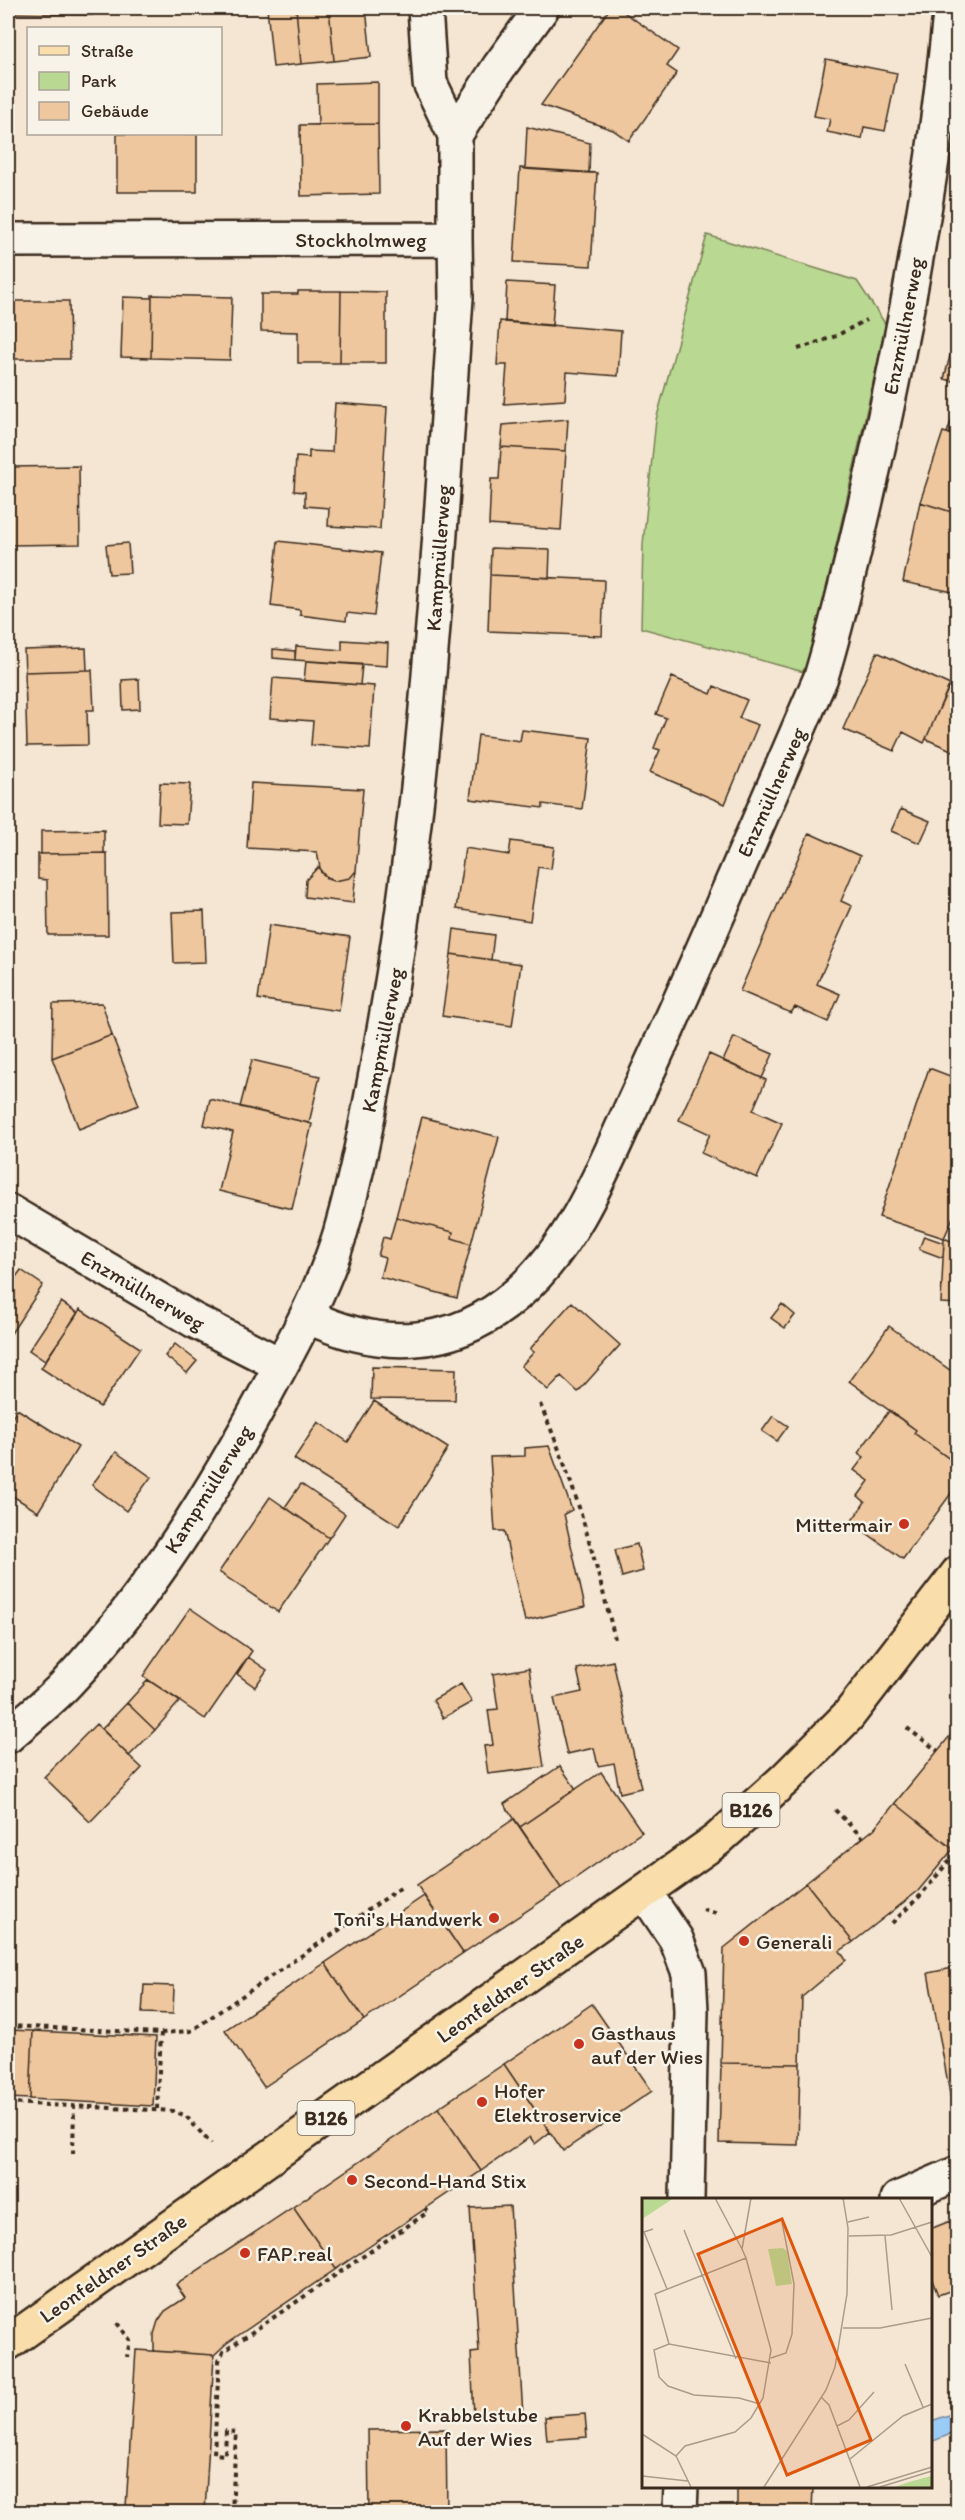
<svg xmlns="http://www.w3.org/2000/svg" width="965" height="2520" font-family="Itim,sans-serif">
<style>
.green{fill:#b9d891;stroke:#7a8158;stroke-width:1.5}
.water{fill:#9bccf8;stroke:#758ba1;stroke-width:1.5}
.building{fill:#eec79e;stroke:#3b2a1e;stroke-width:1.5}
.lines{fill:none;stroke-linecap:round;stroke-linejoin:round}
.minor-casing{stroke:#3b2a1e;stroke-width:38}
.major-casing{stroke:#3b2a1e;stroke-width:38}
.path{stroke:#3b2a1e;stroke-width:4;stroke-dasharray:4.5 4.5;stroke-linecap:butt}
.minor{stroke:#f7f3e8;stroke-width:33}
.major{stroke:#f9ddab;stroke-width:33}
.poi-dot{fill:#c8321e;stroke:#f7f3e8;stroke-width:2}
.labels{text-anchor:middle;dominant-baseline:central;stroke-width:5;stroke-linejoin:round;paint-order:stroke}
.shield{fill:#f7f3e8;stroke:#73665b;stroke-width:1.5}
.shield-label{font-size:20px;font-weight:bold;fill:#3b2a1e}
.street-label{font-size:21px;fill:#3b2a1e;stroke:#f7f3e8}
.poi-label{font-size:21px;fill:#3b2a1e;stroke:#f7f3e8;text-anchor:start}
.inset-road{fill:none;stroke:#aa9b8a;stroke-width:1.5}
.view{fill:#df570d;fill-opacity:0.15;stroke:#df570d;stroke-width:3}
.inset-edge{fill:none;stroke:#3b2a1e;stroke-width:3}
</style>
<rect width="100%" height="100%" fill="#f4e6d2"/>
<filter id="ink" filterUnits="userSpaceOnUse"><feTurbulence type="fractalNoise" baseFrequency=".0167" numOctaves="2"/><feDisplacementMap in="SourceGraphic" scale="12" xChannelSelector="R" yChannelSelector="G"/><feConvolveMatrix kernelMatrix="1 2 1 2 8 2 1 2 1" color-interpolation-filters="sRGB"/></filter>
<g filter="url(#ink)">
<!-- green -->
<path class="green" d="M707 235 857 281 886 325 815 639 804 672 641 628 643 544 656 420Z"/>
<!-- water -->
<path class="water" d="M949 2415 956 2432 931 2442V2421Z"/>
<!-- building -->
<path class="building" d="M9 8H92V15L9 13Z
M267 8H296L301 64 273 67Z
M296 8H329L334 61 301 64Z
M329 8H366L371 57 334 61Z
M610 8H618L678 50 667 66 677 73 629 141 613 130 541 105Z
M826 59 897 73 885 131 864 127 862 139 827 132 830 119 814 116Z
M378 82V124L318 125 317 84Z
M378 124 379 194 301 196 300 125Z
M527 127 590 143 589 173 525 169Z
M117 134H197V192H117Z
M520 168 597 173 591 266 514 262Z
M507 282 555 285 552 326 505 322Z
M298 291H341L340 363H298V332L261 331V294H298Z
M341 291 386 292V363H340Z
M152 295 232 297 230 360 151 358Z
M123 297 152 298 151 358 121 357Z
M9 301H69L70 359H9Z
M500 321 621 331 618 376 567 372 565 400 504 404 507 365H497Z
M958 325V382L944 379Z
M335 403 387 407 380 529 328 526 329 508 305 506V492L294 491 296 457 309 458V451L332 452Z
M955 410 958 411V436L947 433Z
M568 419 566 451 501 447 503 425Z
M943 432 958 436V514L920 502Z
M501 447 566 451 561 530 489 525 491 479H499Z
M79 466 80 544 10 545 9 467Z
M920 502 958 514V593L903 582Z
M278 541 381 553 374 616 347 613 346 621 300 615V610L271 606Z
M128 543 130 573 109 574 106 545Z
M491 548 550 550 549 578 490 575Z
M490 575 604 580 602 636 488 631Z
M342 640 388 643 387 666 295 660 296 646 342 650Z
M86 648 87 670 25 672 24 650Z
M273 649 295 651V660L273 658Z
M877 652 950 685 924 743 903 732 894 751 843 729Z
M306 661 362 665 360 685 304 681Z
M87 670H92L94 710H87L88 745 27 746 25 672Z
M672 677 711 694 714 686 747 700 739 718 758 725 725 804 650 772 660 750 654 748 666 718 656 714Z
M273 678 374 686 370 749 311 745 313 721 270 718Z
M139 679 140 709 123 710 122 680Z
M948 688 958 692V753L926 739Z
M522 730 591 738 582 809 543 804V808L470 799 478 735 520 741Z
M160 783 190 784 187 824 158 823Z
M251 783 363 789 356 871 350 878 334 881 321 873 317 852 247 848Z
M901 809 930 821 920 843 891 831Z
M104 830V853L41 854V831Z
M809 833 860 856 841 901 852 906 817 984 840 994 828 1022 795 1007 791 1013 740 991Z
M511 841 554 847 551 869 538 867 530 921 456 909 465 848 509 855Z
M107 853 108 935H48L47 880 38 879V854Z
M318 867 327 879 334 881 350 878 356 871 353 903 305 897 306 880Z
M204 911 206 962 174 963 172 912Z
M269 925 350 937 339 1011 258 999Z
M454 929 494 935 491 960 451 954Z
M451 954 521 964 512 1026 442 1016Z
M102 1003 112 1035 52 1058 53 1004Z
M112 1035 139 1105 79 1129 52 1058Z
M734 1037 773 1054 762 1078 723 1061Z
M709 1054 766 1080 753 1110 782 1123 757 1178 701 1153 710 1134 679 1120Z
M252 1060 320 1076 309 1123 240 1107Z
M929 1068 958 1079V1206L944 1238 879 1217Z
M210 1099 312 1124 292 1209 219 1191 233 1132 204 1125Z
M422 1117 499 1137 471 1244 452 1238 453 1232 396 1217Z
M396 1217 453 1232 452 1238 471 1244 457 1298 380 1277 385 1258 378 1256 383 1237 390 1239Z
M924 1236 944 1243 943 1258 919 1249Z
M944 1238 958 1244V1304L941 1303Z
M21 1270 43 1285 8 1338V1271L16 1277Z
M61 1302 78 1313 45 1361 29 1350Z
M572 1302 620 1345 578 1392 561 1376 548 1390 521 1366 534 1352 530 1349Z
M782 1304 795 1315 785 1328 771 1318Z
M80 1309 140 1348 100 1407 41 1368Z
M889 1326 958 1376V1465L914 1433 916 1430 849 1381Z
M175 1344 197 1361 187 1373 165 1356Z
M372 1367 456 1369 455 1400 371 1399Z
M374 1401 448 1448 399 1526 294 1459 318 1422 348 1442Z
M17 1409 78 1447 38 1512 8 1493V1425Z
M889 1411 916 1430 914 1433 958 1465V1484L903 1559 851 1522 865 1502 858 1496 869 1481 854 1470 864 1457 858 1453Z
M773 1416 788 1426 777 1441 762 1431Z
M549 1446 572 1510 564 1514 585 1607 525 1621 504 1531H495L490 1457 525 1456V1448Z
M116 1452 151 1477 126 1511 92 1485Z
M301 1484 345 1514 329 1538 285 1507Z
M270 1497 329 1538 278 1612 219 1572Z
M637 1544 643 1571 622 1577 615 1550Z
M190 1608 252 1651 205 1719 143 1676Z
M248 1657 267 1670 255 1687 237 1674Z
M613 1661 641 1788 620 1793 614 1763 598 1766 594 1748 567 1754 554 1698 582 1692 577 1669Z
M529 1668 544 1767 488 1774 484 1746 493 1745 488 1710 498 1709 493 1674Z
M148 1680 180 1701 155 1730 127 1703Z
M461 1684 472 1702 443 1718 433 1700Z
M127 1703 155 1730 129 1756 102 1729Z
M96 1724 142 1768 90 1822 44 1777Z
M958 1726V1843L953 1849 895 1803Z
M560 1766 576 1789 520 1827 504 1804Z
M601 1772 642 1832 561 1888 520 1827Z
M895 1803 953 1849 918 1891 853 1942 806 1883 874 1829Z
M514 1819 561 1888 463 1953 417 1885Z
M806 1883 853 1942 840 1951 846 1960 802 1997 800 2064 721 2063 724 1948Z
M424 1896 463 1953 364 2020 325 1963Z
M325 1963 364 2020 264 2087 225 2030Z
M958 1967V2099L951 2100 928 1973Z
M144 1985 174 1986 173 2014 142 2013Z
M592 2004 652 2091 563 2151 504 2064Z
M8 2030 33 2031 30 2099 8 2098Z
M33 2031 156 2037 153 2106 30 2099Z
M721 2063 800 2064 798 2145 719 2143Z
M504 2064 550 2132 535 2144 530 2137 481 2171 438 2108Z
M438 2108 481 2171 336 2269 293 2207Z
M510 2206 523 2415 474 2418 471 2353 479 2352 470 2208Z
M293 2207 336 2269 227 2343 214 2355 154 2351V2334L158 2321 165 2311 185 2298 176 2285Z
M950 2221 952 2227 958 2225V2288L938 2295 930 2275V2229Z
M136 2350 214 2355 205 2512 126 2507Z
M585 2414 587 2437 547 2440 545 2417Z
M446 2429 447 2512H369L368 2430Z
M737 2486H813L812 2512H737Z"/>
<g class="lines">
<defs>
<path id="minor" d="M425 8 430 83 455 135
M8 240 455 239V135L499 67 542 8
M8 1211 193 1320 281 1365
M307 1316C379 1351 454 1350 517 1294 579 1240 608 1156 643 1082 705 949 762 813 821 677 841 611 856 543 872 475 906 325 934 176 949 23
M8 1736C27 1719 48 1703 66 1684 149 1596 215 1489 272 1382 298 1334 324 1286 340 1234 359 1169 371 1101 383 1035 427 792 439 545 456 298L455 239
M645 1893 676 1939 689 1973 691 2011 687 2199
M898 2199 958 2173
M680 2512 681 2486"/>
<path id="major" d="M8 2343 717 1840 785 1779 848 1716 958 1573"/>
</defs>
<!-- minor casing -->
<use href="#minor" class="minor-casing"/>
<!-- major casing -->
<use href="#major" class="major-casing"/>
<!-- path -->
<path class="path" d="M798 349 836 336 866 320
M540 1404C574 1479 595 1559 615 1639
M907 1728 938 1751
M835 1810 863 1838
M952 1857 958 1862
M703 1909 717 1913
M892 1923 920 1896 958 1850
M8 2026 161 2033 157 2109
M161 2033 191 2031 402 1887
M8 2103 174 2111 186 2116 211 2144
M73 2154 74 2106
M117 2323 130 2340 127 2357
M232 2512 236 2432 226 2431 225 2455 214 2454 219 2361 223 2352 428 2212 425 2208"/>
<!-- minor -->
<use href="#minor" class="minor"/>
<!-- major -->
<use href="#major" class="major"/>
</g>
</g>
<!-- markers -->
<g class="poi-dot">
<circle cx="904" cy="1524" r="6"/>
<circle cx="494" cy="1918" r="6"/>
<circle cx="744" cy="1941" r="6"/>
<circle cx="579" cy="2044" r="6"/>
<circle cx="482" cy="2102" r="6"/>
<circle cx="352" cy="2180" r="6"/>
<circle cx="245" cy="2253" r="6"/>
<circle cx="406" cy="2426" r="6"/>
</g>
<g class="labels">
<!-- shield labels -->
<g class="shield">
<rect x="722.5" y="1793" width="57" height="34" rx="4.5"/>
<rect x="297.5" y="2101" width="57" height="34" rx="4.5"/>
</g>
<g class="shield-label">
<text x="751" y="1810">B126</text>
<text x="326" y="2118">B126</text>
</g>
<!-- street labels -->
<g class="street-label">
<text x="361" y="239">Stockholmweg</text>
<text transform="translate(903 326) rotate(-79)">Enzmüllnerweg</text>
<text transform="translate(438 558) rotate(-86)">Kampmüllerweg</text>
<text transform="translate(771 792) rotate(-66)">Enzmüllnerweg</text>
<text transform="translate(382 1040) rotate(-79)">Kampmüllerweg</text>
<text transform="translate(143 1290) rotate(30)">Enzmüllnerweg</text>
<text transform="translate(208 1489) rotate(-58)">Kampmüllerweg</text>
<text transform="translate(510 1988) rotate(-35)">Leonfeldner Straße</text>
<text transform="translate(113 2268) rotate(-35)">Leonfeldner Straße</text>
</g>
<!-- poi labels -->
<g class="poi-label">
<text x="892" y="1524" text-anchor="end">Mittermair</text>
<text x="482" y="1918" text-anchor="end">Toni's Handwerk</text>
<text x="756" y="1941">Generali</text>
<text x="591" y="2032">Gasthaus<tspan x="591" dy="24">auf der Wies</tspan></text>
<text x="494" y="2090">Hofer<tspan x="494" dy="24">Elektroservice</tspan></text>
<text x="364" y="2180">Second-Hand Stix</text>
<text x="257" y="2253">FAP.real</text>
<text x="418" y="2414">Krabbelstube<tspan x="418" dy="24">Auf der Wies</tspan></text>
</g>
</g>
<!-- overview -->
<g transform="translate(642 2198)">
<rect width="290" height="290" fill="#f4e6d2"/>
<path d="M0 0H32L0 21ZM141 50 145 53 150 86 134 88 126 51ZM289 278V289H253L267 284Z" fill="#b9d891"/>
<path class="inset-road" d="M73 0 100 51M257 0 290 59M206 24 227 19M11 31 2 34 25 91M42 32 94 161M207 38 249 37 290 24M243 38 250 112M201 130H238L290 120M27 146 13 96 104 60 100 51 109 0M129 160 144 155 150 136 152 86 140 24M263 166 281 209M179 199 187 207 218 289M118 206 97 200 52 197 26 188 17 179 12 152 27 146 129 165M195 228 207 222 232 194M0 236 34 258 49 289M34 258 43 248 93 234 109 220 121 200 129 152 104 60M208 261 261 218 290 206M0 278 46 283M122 289 184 192 193 169 205 96 206 30 201 0M225 289 290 269M238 289 290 273"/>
<path class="view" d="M140 21 229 242 145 277 56 56Z"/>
<rect width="290" height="290" class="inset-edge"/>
</g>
<!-- margin -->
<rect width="965" height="2520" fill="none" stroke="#f7f3e8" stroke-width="30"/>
<rect x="15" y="15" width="935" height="2490" fill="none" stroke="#3b2a1e" stroke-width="2" filter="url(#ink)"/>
<!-- legend -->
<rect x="27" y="27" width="195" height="108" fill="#f7f3e8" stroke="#aca397" stroke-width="1.5"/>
<rect x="39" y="46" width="30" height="9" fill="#f9ddab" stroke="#aca397" stroke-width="1.5"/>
<text x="81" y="57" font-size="18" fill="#3b2a1e">Straße</text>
<rect x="39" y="72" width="30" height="18" fill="#b9d891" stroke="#aca397" stroke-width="1.5"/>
<text x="81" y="87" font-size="18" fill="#3b2a1e">Park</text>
<rect x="39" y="102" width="30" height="18" fill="#eec79e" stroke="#aca397" stroke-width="1.5"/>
<text x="81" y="117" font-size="18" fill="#3b2a1e">Gebäude</text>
</svg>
